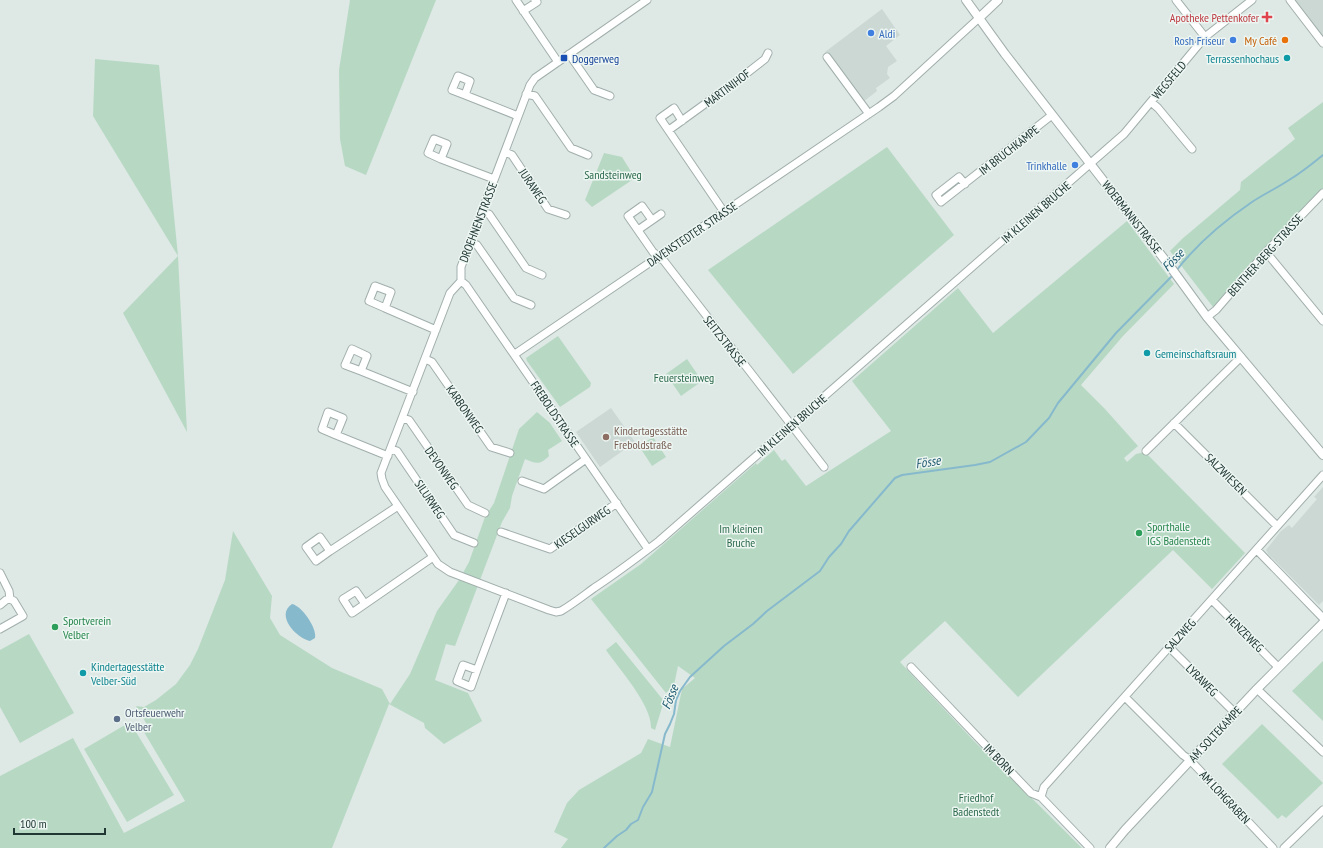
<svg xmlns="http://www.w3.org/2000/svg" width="1323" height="848" font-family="'PT Sans Narrow',sans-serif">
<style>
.built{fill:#ccd8d4}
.green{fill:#b7d9c4}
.water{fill:#87b9cc}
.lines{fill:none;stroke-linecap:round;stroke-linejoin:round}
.stream{stroke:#87b9cc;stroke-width:2}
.minor-casing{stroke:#a1afac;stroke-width:9}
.tertiary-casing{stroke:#a1afac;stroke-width:10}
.minor{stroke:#fff;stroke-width:7}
.tertiary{stroke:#fff;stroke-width:8}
.health-dot{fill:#e0444e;stroke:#edf6f2;stroke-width:1.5}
.shop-dot{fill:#3f7fe0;stroke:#edf6f2;stroke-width:1.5}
.food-dot{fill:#e8710a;stroke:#edf6f2;stroke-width:1.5}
.transit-dot{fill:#1a4fb4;stroke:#edf6f2;stroke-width:1.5}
.culture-dot{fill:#0f9aa8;stroke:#edf6f2;stroke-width:1.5}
.education-dot{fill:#8d6e63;stroke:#edf6f2;stroke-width:1.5}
.leisure-dot{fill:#2e9e5b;stroke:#edf6f2;stroke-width:1.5}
.service-dot{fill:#5c6f8a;stroke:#edf6f2;stroke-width:1.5}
.labels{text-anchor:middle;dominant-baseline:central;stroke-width:3;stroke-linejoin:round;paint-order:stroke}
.health-label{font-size:12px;fill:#be3a42;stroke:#edf6f2;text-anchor:end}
.shop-label{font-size:12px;fill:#366cbe;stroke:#edf6f2;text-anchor:end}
.food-label{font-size:12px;fill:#c56008;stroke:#edf6f2;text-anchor:end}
.transit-label{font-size:12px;fill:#164399;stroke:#edf6f2;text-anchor:start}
.culture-label{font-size:12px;fill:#0d838f;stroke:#edf6f2;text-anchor:start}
.street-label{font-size:12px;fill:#203734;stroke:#edf6f2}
.park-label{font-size:12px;fill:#2d6b4c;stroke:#edf6f2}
.education-label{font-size:12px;fill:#785e54;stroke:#edf6f2;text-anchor:start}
.leisure-label{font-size:12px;fill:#27864d;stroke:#edf6f2;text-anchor:start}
.service-label{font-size:12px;fill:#4e5e75;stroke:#edf6f2;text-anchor:start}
.water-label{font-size:13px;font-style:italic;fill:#1e586f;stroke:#edf6f2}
</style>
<rect width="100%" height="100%" fill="#dee8e5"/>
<!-- built -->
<path class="built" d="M1291 0H1323V41Z
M882 9 900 35 886 46 897 61 888 67 887 74 890 78 876 88 877 91 863 102 825 52Z
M611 408 635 442 600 467 576 432Z
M1323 487V601L1319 605 1268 554 1266 550 1281 531 1289 525 1292 528 1317 499 1314 497Z"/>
<!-- green -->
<path class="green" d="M350 0H436L366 175 345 166 340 139 339 70Z
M95 59 159 65 178 256 187 432 123 313 178 256 93 116Z
M1323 102V188L1213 307 1170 251 1182 239 1240 190 1241 182 1295 139 1288 128Z
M887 147 954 235 793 374 708 270Z
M604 153 622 157 635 178 592 207 585 200Z
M1127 221 1174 284 1123 336 1081 385 1105 409 1138 446 1124 458 1127 462 1136 454 1145 452 1245 553 1212 589 1173 550 1018 697 945 621 900 662 974 741 1082 848H561L568 839 554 832 567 803 579 790 641 753 648 739 670 747 682 689 695 678 678 666 674 685 666 693 591 599 641 564 756 463 757 465 774 450 782 461 785 459 806 486 891 431 852 381 958 288 993 333Z
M558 336 591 383 590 387 560 407 527 361 526 358Z
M687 359 702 381 681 396 666 374Z
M537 412 550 423 562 441 548 450 549 456C540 465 536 464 525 459L512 496 510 508 502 522 455 646 446 644 435 680 468 693 482 721 444 744 425 728 424 723 389 704 332 848H0V776L73 738 124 833 185 801 141 727 146 723 136 706 144 707 156 700 176 684 190 665 198 649 225 580 233 531 272 596 270 618 280 635 332 668 382 689 390 704 410 674 437 611 459 580 469 562 485 517 494 503 519 429Z
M653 437 666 457 652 466 639 446Z
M29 634 74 713 20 743 0 707V650Z
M616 642 664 701 655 730 651 728C652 705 619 669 606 650Z
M1323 661V721L1292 691Z
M130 722 174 795 127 822 84 749Z
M1262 724 1323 783 1286 818 1282 815 1278 819 1222 764Z"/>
<!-- water -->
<path class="water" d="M292 604C302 606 317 628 315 638L310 641C296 638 275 615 292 604Z"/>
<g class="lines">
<!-- stream -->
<path class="stream" d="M1176 271C1196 245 1224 221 1252 202 1264 194 1277 188 1289 180 1301 173 1312 164 1323 155
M604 848 617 836 626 830 631 824 638 820 643 807 652 792 665 734 670 724 674 714 676 700 680 691 690 677 724 646 753 624 767 611 820 571 829 557 841 544 849 531 895 478 902 475 975 465 990 462 1026 442 1049 418 1058 403 1116 333 1173 275"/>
<defs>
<path id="minor" d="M516 0 558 62
M1176 0 1205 37
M1290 0 1323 43
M523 11 537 2 535 0
M569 54 594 90 610 96
M827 57 869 114
M526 94 535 96 571 148 588 155
M465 95 452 90 458 76 470 81 465 95 518 116
M1151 102 1158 108 1192 149
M682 121 674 108 660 118 724 212
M669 130 738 80 765 59 768 53
M505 152 512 155 548 209 566 215
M441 159 428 153 434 139 447 144 441 159 494 179
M965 184 959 177 936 195 941 202 1052 115
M482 212 489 214 526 268 542 275
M652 220 642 206 628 216 653 252 664 261 824 467
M638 230 661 214
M470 242 477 245 514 298 531 305
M1266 252 1323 321
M461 281 450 293 381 473 382 479 385 487 438 564 450 572 549 610 556 612 561 611C573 604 583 596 594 588 617 573 638 557 659 541L1124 134 1205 37 1252 0
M461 281V267L530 85 535 78 647 0
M461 281 466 285 648 549
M385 308 369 301 375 286 391 292 385 308 436 330
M1207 317 1216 310 1266 252 1323 193
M515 354 879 107 894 96 979 18
M425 359 432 362 491 447 510 453
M361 371 345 365 352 349 367 356 361 371 413 392
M403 418 409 420 468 505 485 513
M1174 423 1277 526
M336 435 322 429 328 412 343 418 336 435 388 456
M391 449 397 451 454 535 474 543
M1146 451 1241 357
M522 481 544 489 586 459
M501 532 550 549 617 503
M1257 550 1323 618
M330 551 316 561 306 547 320 537 330 551 398 506
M0 573 9 591 10 599
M1212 600 1278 667
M365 604 356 591 343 599 352 613 433 557
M0 605 6 600 10 599
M0 629 23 616 14 601 10 599
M1169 647 1234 712
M911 667 1031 793 1041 797 1090 848
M477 670 471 687 457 681 463 665 477 670 506 593
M1257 689 1323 752
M1125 697 1183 755 1190 760 1273 848
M1041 797 1044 787 1323 475
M1284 848 1323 810"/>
<path id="tertiary" d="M966 0 1005 54 1172 269 1207 317 1323 455
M979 18 998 0
M1110 848 1125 830 1257 689 1323 623"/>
</defs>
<!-- minor casing -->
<use href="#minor" class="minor-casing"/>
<!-- tertiary casing -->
<use href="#tertiary" class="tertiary-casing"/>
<!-- minor -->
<use href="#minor" class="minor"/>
<!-- tertiary -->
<use href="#tertiary" class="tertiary"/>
</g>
<!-- markers -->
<path class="health-dot" d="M1265 11h4v4h4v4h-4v4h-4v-4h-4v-4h4z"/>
<g class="shop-dot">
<circle cx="871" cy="33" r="4"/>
<circle cx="1233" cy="40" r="4"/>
<circle cx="1075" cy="165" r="4"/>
</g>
<circle class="food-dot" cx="1285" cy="40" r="4"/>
<rect class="transit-dot" x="560" y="54" width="8" height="8" rx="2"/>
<g class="culture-dot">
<circle cx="1287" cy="58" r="4"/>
<circle cx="1147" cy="353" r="4"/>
<circle cx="83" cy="673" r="4"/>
</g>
<circle class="education-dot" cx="606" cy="437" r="4"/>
<g class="leisure-dot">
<circle cx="1139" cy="533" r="4"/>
<circle cx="55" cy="627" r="4"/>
</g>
<circle class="service-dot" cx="117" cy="719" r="4"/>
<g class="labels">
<!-- health labels -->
<g class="health-label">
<text x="1259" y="17">Apotheke Pettenkofer</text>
</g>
<!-- shop labels -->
<g class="shop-label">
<text x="879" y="33" text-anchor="start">Aldi</text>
<text x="1225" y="40">Rosh Friseur</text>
<text x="1067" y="165">Trinkhalle</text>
</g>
<!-- food labels -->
<g class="food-label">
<text x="1277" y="40">My Café</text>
</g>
<!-- transit labels -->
<g class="transit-label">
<text x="572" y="58">Doggerweg</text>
</g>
<!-- culture labels -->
<g class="culture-label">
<text x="1279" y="58" text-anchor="end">Terrassenhochaus</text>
<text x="1155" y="353">Gemeinschaftsraum</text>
<text x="91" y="666">Kindertagesstätte<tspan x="91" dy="14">Velber-Süd</tspan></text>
</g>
<!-- street labels -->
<g class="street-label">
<text transform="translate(1169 80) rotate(-50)">WEGSFELD</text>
<text transform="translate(727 88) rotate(-37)">MARTINIHOF</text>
<text transform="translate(1009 150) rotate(-38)">IM BRUCHKAMPE</text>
<text transform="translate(533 186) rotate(56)">JURAWEG</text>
<text transform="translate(1036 212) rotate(-41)">IM KLEINEN BRUCHE</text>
<text transform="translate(1132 217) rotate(52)">WOERMANNSTRASSE</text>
<text transform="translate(478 222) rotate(-69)">DROEHNENSTRASSE</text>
<text transform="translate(692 234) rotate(-34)">DAVENSTEDTER STRASSE</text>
<text transform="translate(1265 255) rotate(-48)">BENTHER-BERG-STRASSE</text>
<text transform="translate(725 341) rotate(52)">SEITZSTRASSE</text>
<text transform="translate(465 409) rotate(55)">KARBONWEG</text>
<text transform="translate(555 414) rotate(56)">FREBOLDSTRASSE</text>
<text transform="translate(792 425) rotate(-41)">IM KLEINEN BRUCHE</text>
<text transform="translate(442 468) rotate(55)">DEVONWEG</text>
<text transform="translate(1226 474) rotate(45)">SALZWIESEN</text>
<text transform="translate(430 499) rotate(56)">SILURWEG</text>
<text transform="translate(582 527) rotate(-35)">KIESELGURWEG</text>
<text transform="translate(1245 633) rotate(45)">HENZEWEG</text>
<text transform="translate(1180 635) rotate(-48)">SALZWEG</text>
<text transform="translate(1202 680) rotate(45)">LYRAWEG</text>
<text transform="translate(1215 734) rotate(-47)">AM SOLTEKAMPE</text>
<text transform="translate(999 759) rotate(46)">IM BORN</text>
<text transform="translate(1225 797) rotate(47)">AM LOHGRABEN</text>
</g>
<!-- park labels -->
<g class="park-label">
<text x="613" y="174">Sandsteinweg</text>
<text x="684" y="377">Feuersteinweg</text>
<text x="741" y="528">Im kleinen<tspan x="741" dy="14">Bruche</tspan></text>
<text x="976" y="797">Friedhof<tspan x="976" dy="14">Badenstedt</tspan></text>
</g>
<!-- education labels -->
<g class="education-label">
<text x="614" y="430">Kindertagesstätte<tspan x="614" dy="14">Freboldstraße</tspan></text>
</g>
<!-- leisure labels -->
<g class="leisure-label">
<text x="1147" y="526">Sporthalle<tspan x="1147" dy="14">IGS Badenstedt</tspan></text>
<text x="63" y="620">Sportverein<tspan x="63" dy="14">Velber</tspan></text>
</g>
<!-- service labels -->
<g class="service-label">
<text x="125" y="712">Ortsfeuerwehr<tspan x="125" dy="14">Velber</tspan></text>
</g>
<!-- water labels -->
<g class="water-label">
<text transform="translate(1173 260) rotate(-46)">Fösse</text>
<text transform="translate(928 462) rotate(-9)">Fösse</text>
<text transform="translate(670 697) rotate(-68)">Fösse</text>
</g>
</g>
<!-- scale -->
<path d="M14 828v6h91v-6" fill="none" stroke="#203734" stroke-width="2"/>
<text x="20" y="828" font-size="12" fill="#203734" stroke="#edf6f2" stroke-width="3" paint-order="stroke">100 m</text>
</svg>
